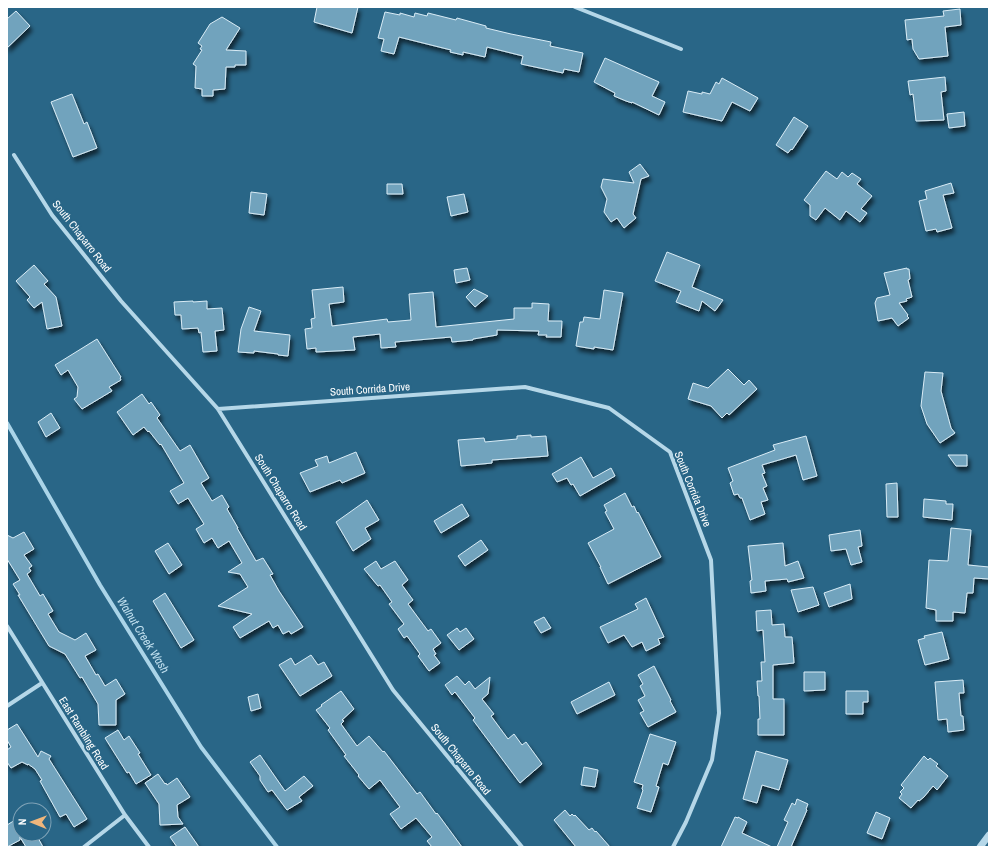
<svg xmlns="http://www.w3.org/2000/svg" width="996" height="854" font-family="'Archivo Narrow',sans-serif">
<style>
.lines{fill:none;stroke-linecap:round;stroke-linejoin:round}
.stream{stroke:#aad4e8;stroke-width:4}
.building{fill:#71a3bd;stroke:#d9ecf6;filter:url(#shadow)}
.minor{stroke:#b5d7e8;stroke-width:4}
.tertiary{stroke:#b5d7e8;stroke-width:7}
.labels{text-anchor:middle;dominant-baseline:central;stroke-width:4;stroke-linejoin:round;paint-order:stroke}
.street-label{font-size:11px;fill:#fff;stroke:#296687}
.water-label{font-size:12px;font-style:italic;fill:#c1e0ef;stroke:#296687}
</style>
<defs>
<filter id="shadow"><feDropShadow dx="2.5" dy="4.5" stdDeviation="2" flood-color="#0009"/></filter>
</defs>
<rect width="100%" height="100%" fill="#296687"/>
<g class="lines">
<!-- stream -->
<path class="stream" d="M7 423 100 585 201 747 277 847"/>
</g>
<!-- building -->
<path class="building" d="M317 7H358L352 33 314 22Z
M960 9 961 25 945 27 948 56 919 59 913 49 912 39 907 40 905 20 944 16 943 11Z
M16 11 30 26 7 48V19Z
M385 12 400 15V13L414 17 415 13 427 16 428 13 456 20 457 18 486 26V28L511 34 551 42 550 46 583 53 579 72 564 69 563 73 521 64 523 56 487 47 485 57 463 52V55L450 52 451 50 399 37 394 54 381 51 384 39 378 38Z
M222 17 240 28 226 50 246 51V65H235V67H226L225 89 213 90V96H202V89L195 88 196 66 193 64 202 50 200 49 202 46 198 43 210 24Z
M605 58 659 82 652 96 665 102 659 115 632 102V103L626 101 614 96 615 93 594 82Z
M945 77 946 91 941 92 944 120 916 121 913 94 910 95 908 81Z
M722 78 758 98 750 111 732 102 722 121 683 112 688 91 702 94V92L710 94 716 82 719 84Z
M72 94 84 124 87 122 97 148 73 157 51 102Z
M964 112 965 126 949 128 947 114Z
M794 117 808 126 792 150 791 149 788 153 776 145Z
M640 164 649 176 641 179 633 214 636 218 624 228 617 218 611 222 604 212 607 199 601 187 603 179 634 183 629 172Z
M826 171 837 179 842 172 848 177 852 173 861 179 857 184 872 196 861 209 867 213 860 222 846 211 840 220 825 208 816 220 810 216V205L804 200Z
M951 183 954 193 943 195 952 228 937 232 936 229 926 231 919 201 927 199 925 191Z
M387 184H402L403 194H387Z
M251 192 267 194 264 215 249 213Z
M464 194 468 212 451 216 447 197Z
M667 252 700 265 692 287 723 300 715 311 702 301 699 311 676 302 681 291 655 281Z
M34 265 48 281 44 284 56 297 62 326 47 329 42 302 34 308 27 300 30 297 16 281Z
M467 268 470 280 456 283 454 270Z
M907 268V269H909L910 279 908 280 912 297 906 299 907 301 899 303 908 315 907 316 909 318 898 326 892 318 878 321 875 303 877 298 890 295 884 273Z
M343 287 344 302 329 304 332 326 387 319 388 322 411 320 409 294 433 292 436 327 514 319V308H532V303L549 304 548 321H562L561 337H546L547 335H538L539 331 497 330V335L473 339V340L452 342 451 337 395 342 396 347 381 348 380 334 353 337 355 350 316 352V348L307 349 305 329 312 328 311 319 315 318 312 290Z
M474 289 488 296 475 307 466 297Z
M604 290 623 293 613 350 594 347V349L576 346 580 322H583L584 317 600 319Z
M193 301V302L207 301V309L222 308 224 330 215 331 217 351 203 352 201 332 199 333 198 328 182 329 181 315H175L174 302Z
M249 307 261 311 254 331 290 335 288 356 278 355V354L254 351V353L238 352 241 329Z
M97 339 121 377 120 378 121 380 109 387 112 391 82 409 74 399 77 397 78 387 68 370 61 375 55 365Z
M728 369 744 385 749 380 757 389 729 415 727 413 722 418 711 406 688 399 693 383 708 388Z
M925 372 943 373 941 391 951 428 955 433 940 443 927 424 921 406Z
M142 394 149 404 151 402 160 415 157 418 180 451 190 445 209 478 201 483 212 501 222 495 229 507 227 509 238 528H237L256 561 263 558 273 574 270 575 279 591 303 627 291 634 289 631 283 634 278 625 273 628 269 621 240 638 233 627 252 614 218 606 248 587 240 574 228 572 242 563 229 541 218 548 212 538 204 543 196 529 204 524 188 498 178 504 170 491 184 483 161 444 160 445 149 431 148 432 144 427 133 435 117 412Z
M51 413 60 428 46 437 38 422Z
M531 435V437L546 436 548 456 492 460V463L461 466 458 440 484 438 485 442 517 439V436Z
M806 436 817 476 803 480 796 455 762 465 765 473 762 474 767 486 763 488 768 500 761 502 765 514 750 520 742 498H740L738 494 734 495 730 483 733 481 728 468 775 450 773 445Z
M356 452 365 473 342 483 340 480 310 492 300 473 318 466 315 460 327 456 329 463Z
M948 455H967V466H956Z
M581 457 593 478 611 468 615 476 580 496 573 484 571 485 567 478 557 482 552 474Z
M897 483 898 517H887L886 484Z
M625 493 632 507 634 506 637 513 638 512 661 557 608 584 600 567H601L588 543 614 529 605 512 607 511 604 505Z
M924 499 946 501V504H953L952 520 923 517Z
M367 500 379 520 365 528 371 539 353 551 336 522Z
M462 504 469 516 441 533 434 521Z
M951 528 971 530 968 565 989 567V579L974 578 973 593H967L965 613 953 612V621H936V610L926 608 929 560 948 561Z
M860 530 862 546 858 547 862 562 851 565 846 549 831 551 829 535Z
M24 532 34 549 24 555 32 566 29 568 31 571 27 574 40 596 43 594 53 611 48 614 59 632 75 640 86 633 96 650 85 656 96 675 98 674 105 686 116 679 125 694 116 700V725H99L98 704 82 677 80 678 65 654 49 646 18 595H20L13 584 20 580 7 559V535L13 538Z
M481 540 488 550 465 566 458 556Z
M168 543 182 565 169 574 155 551Z
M783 543 785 566 798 561 804 578 788 582 787 579 765 581 766 591 751 593 750 581 752 580 748 546Z
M376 561 381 569 395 561 408 580 402 585 413 600 408 604 428 631 431 629 441 643 433 649 436 654 434 655 440 663 429 671 418 656 420 654 407 636 404 638 398 629 404 624 389 604 392 602 380 585 378 586 364 569Z
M850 584 852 599 829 607 824 593Z
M813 587 819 605 798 612 791 590Z
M165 593 194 640 181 648 153 601Z
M646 598 664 637 658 639 660 644 646 651 642 642 632 647 624 635 608 643 600 627 638 609 635 604Z
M771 610 772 625 784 624 785 637H792L794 663 773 665V699H784V735H758V719H760L759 696H758L757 681H762L761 662H765L763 630 757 631 756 611Z
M544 617 551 628 541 633 534 622Z
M457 628 460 632 466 628 474 639 459 650 447 635Z
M942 632 949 659 925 665 918 640 925 638 924 636Z
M311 655 318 665 324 662 332 676 300 696 279 665 291 658 295 665Z
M654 666 671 700 670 701 676 712 648 727 640 713 644 711 638 700 645 696 640 686 643 684 638 675Z
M804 672H825V690L804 691Z
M457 676 465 685 469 681 475 689 490 677 488 694 482 699 494 714 491 716 508 739 514 734 522 745 526 742 542 764 520 783 473 720 475 718 455 692 452 695 445 685Z
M963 680 964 693H959L961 716H963L964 730 948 732 947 719 938 720 935 682Z
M609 682 615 695 577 714 571 702Z
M341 691 354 709 342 720 344 721 341 724 357 746 369 736 383 752 384 751 417 794 420 792 436 814 437 813 462 847H432L427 841 432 837 416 818 401 829 390 814 400 807 380 780 369 789 358 776 359 775 344 756 346 755 328 730 330 728 316 710 322 706 321 705Z
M846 691H868V702H863V714H846Z
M258 694 261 708 251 711 248 697Z
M17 724 38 757 41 751 51 756 49 759 87 819 74 827 66 814 60 817 40 781 42 780 35 769 28 764V765L22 762 11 768 7 762V750L11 747 7 740V730Z
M118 730 124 740 129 736 140 753 138 754 151 775 136 784 129 772 127 773 105 738Z
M650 734 676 742 668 765 663 763 656 786 659 787 651 812 637 808 643 790 642 789 643 785 634 782Z
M756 751 788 760 779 790 762 785 757 803 743 799Z
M260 755 285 791 304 776 313 786 299 797 302 801 287 810 272 790 268 792 260 780V776L250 762Z
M924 756 928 760 930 758 938 764 936 766 948 776 937 790 933 786 924 797 919 801 918 800 911 808 899 798 902 794 900 792 904 788 901 785Z
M584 767 598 770 595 787 581 785Z
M158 774 165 784 166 783 167 785 177 778 190 797 177 805 178 817 183 824 160 825 159 804 145 783Z
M797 799 808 804 806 809 807 810 791 847H777L788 822 784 820 792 803 795 805Z
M565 810 570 816 572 814 574 816 575 815 589 830 592 828 595 832 596 831 610 847H576L554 820Z
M876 812 890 818 882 839 867 833Z
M20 817V834H36L43 847H26L20 837V840L7 847V825Z
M735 817 738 818V817L747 822 742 833 772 847H721Z
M185 827 199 847H177L170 837Z"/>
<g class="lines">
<!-- minor -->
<path class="minor" d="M575 7 681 49
M14 155 52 215 121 301 218 409 393 690 522 847
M218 409 525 387 609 408 670 452 711 560 719 713 712 760 686 822 673 847
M7 626 125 815 149 847
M7 706 42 683
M84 847 125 815"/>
<!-- tertiary -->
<path class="tertiary" d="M980 847 989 835"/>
</g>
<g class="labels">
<!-- street labels -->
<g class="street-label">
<text transform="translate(82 236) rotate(52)">South Chaparro Road</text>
<text transform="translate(370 389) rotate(-4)">South Corrida Drive</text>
<text transform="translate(693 489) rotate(68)">South Corrida Drive</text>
<text transform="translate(281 492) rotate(58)">South Chaparro Road</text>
<text transform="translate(84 733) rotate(58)">East Rambling Road</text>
<text transform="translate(461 759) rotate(51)">South Chaparro Road</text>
</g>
<!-- water labels -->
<g class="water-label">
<text transform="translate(143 635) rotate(58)">Walnut Creek Wash</text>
</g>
</g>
<!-- border -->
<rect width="996" height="854" fill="none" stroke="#ffffff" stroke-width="16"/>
<!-- north arrow -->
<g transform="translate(32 822) rotate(271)"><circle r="19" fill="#296687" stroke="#7fa3b7"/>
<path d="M0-3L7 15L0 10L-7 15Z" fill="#efb67c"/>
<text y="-6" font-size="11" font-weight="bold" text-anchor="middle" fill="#ffffff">N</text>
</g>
</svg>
